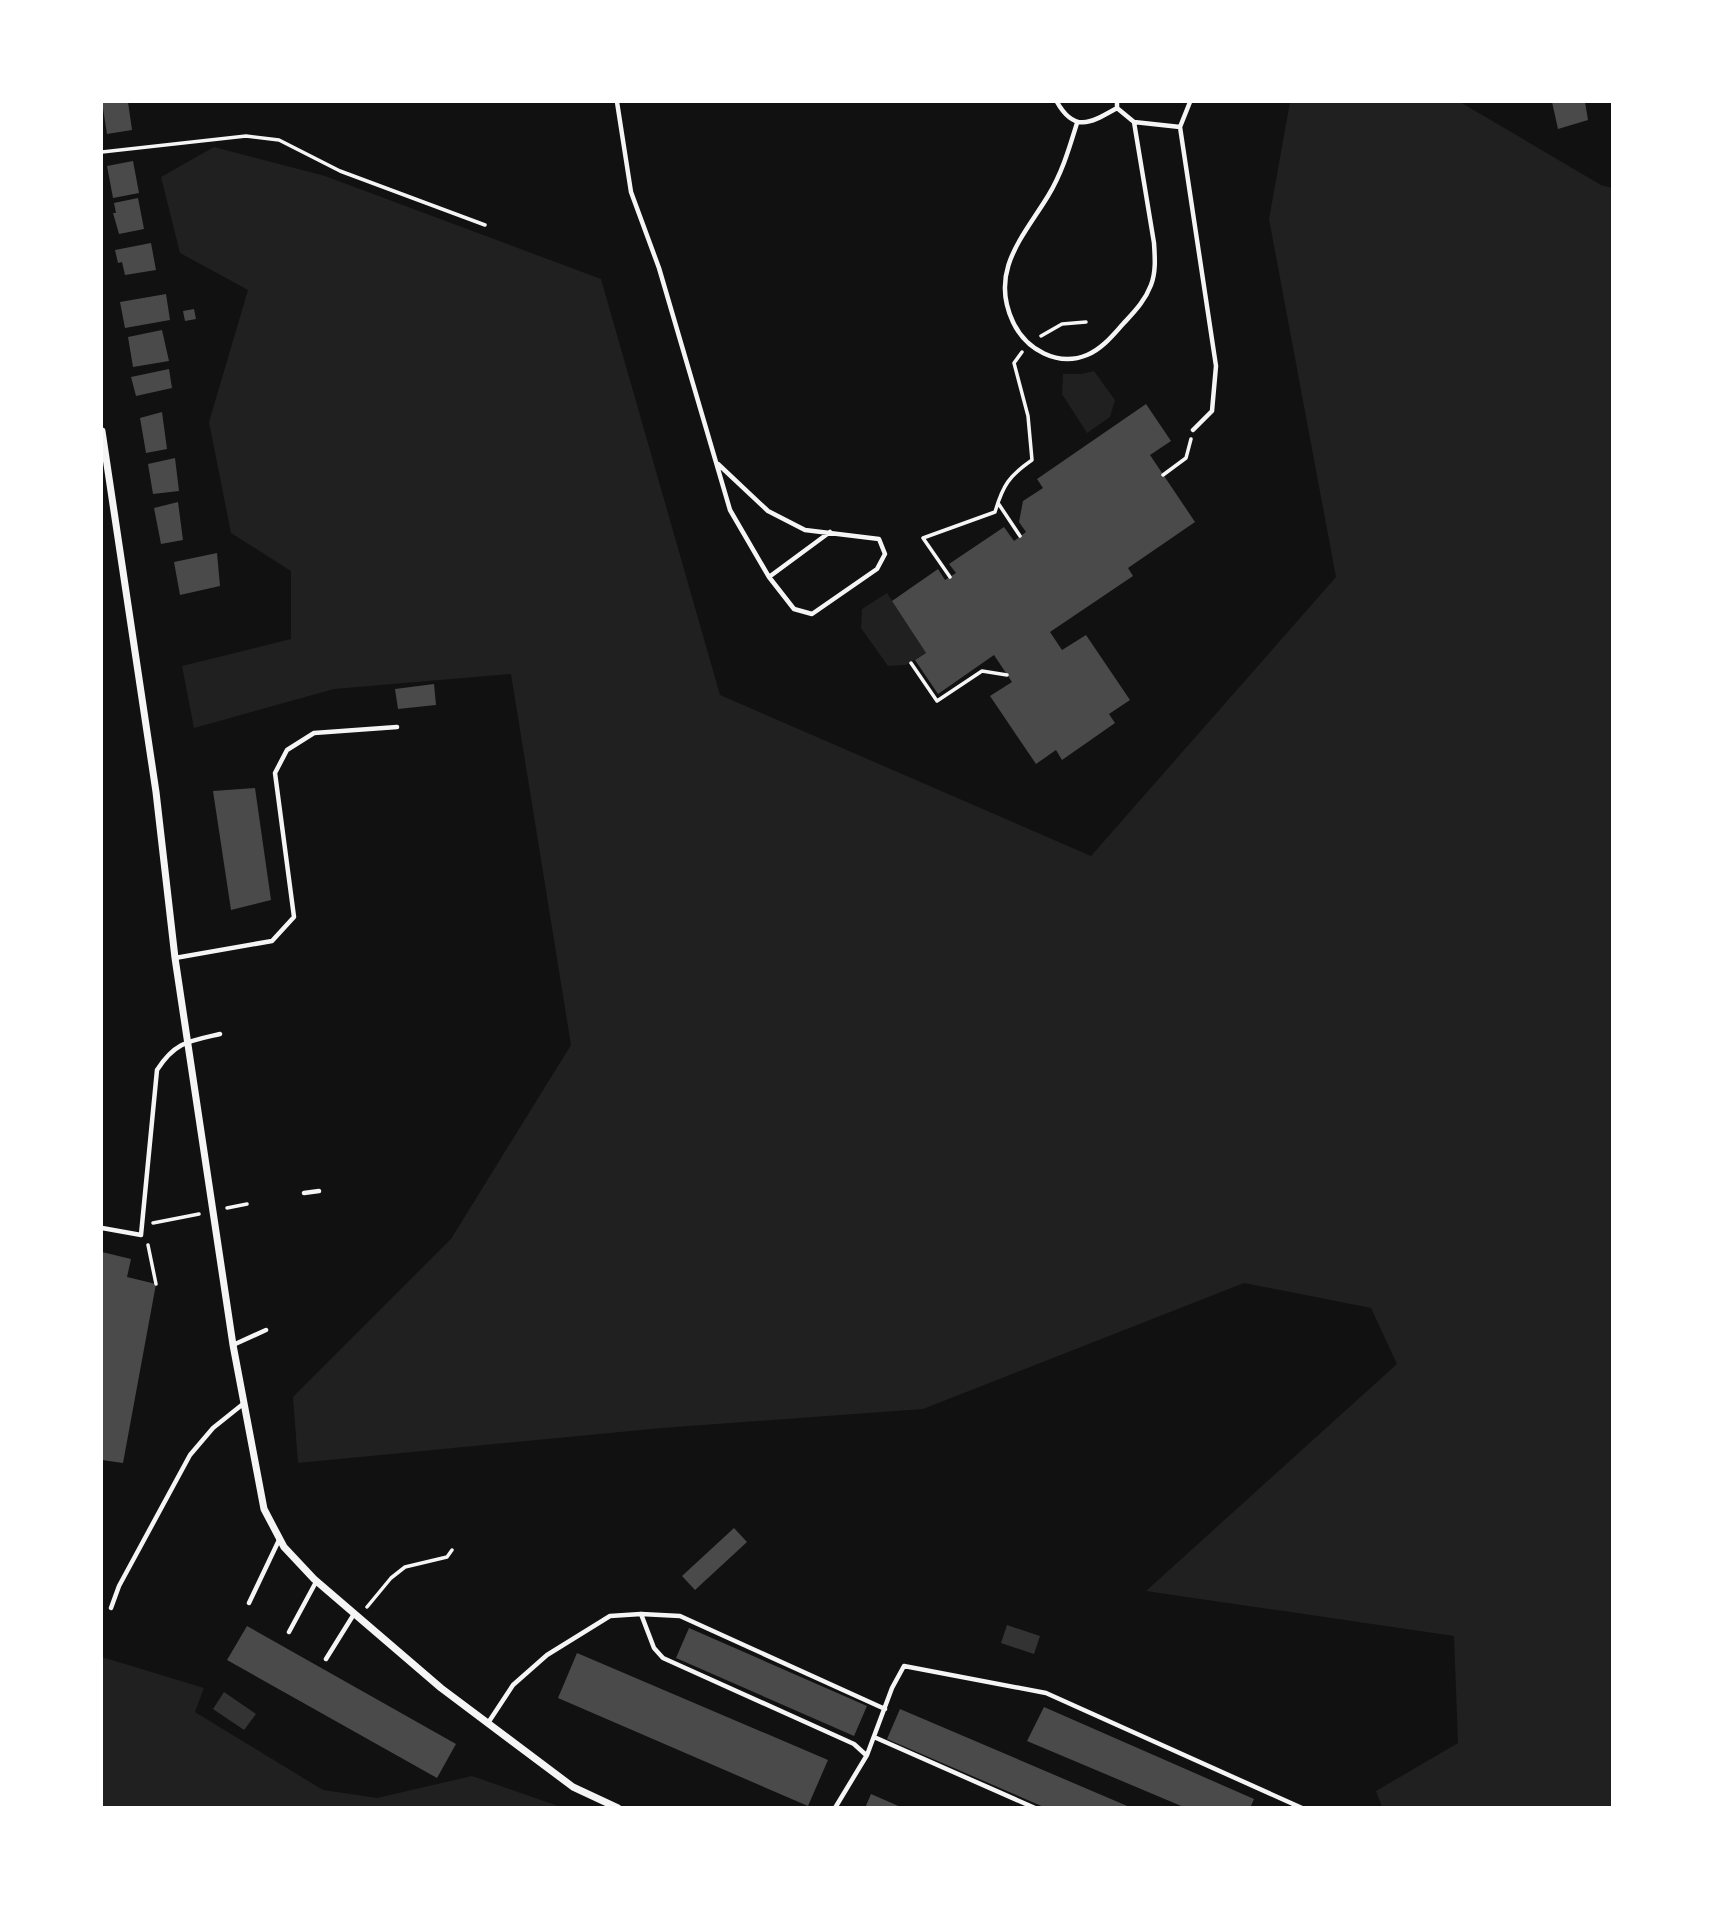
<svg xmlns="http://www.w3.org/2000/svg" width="1714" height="1909" font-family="'DM Sans',sans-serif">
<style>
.green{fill:#202020}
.water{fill:#333}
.building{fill:#4a4a4a}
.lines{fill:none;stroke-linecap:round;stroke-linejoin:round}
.path{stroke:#f5f5f5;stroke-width:3.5}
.service{stroke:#f5f5f5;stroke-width:4.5}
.minor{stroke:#f5f5f5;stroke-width:7}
</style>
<rect width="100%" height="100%" fill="#111"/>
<!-- green -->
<path class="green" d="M1290 102H1460L1601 185 1612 188V1807H1382L1376 1791 1458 1743 1454 1636 1146 1591 1397 1364 1371 1308 1244 1283 923 1409 662 1428 298 1463 293 1397 451 1239 571 1045 511 674 334 689 194 728 182 666 291 639V571L231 533 209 422 248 290 180 253 161 177 214 147 325 176 601 279 720 695 1091 856 1336 577 1269 219Z
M1094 371 1115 400 1110 417 1087 433 1062 394 1063 374H1081Z
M887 593 926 653 906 665 888 666 861 628 862 609Z
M102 1657 204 1688 195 1712 323 1790 377 1798 472 1776 561 1807H102Z"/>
<!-- water -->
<path class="water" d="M1007 1625 1040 1636 1034 1654 1001 1643Z
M224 1692 256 1714 244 1730 213 1709Z"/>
<!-- building -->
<path class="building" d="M102 102H128L132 130 107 134Z
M1552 102H1585L1588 120 1558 129Z
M133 161 139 193 113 198 107 166Z
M138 198 144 229 119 234 113 213H116L114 203Z
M151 243 156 270 125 275 122 262 118 263 115 250Z
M166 294 170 320 125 328 120 302Z
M194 309 196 319 185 321 183 311Z
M162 330 169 361 133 367 128 337Z
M169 369 172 388 136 396 131 377Z
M1146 404 1171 441 1150 455 1195 522 1128 568 1133 576 1050 632 1062 650 1086 635 1130 700 1109 714 1115 723 1062 760 1056 750 1036 764 990 696 1012 682 994 655 938 694 915 660 926 653 892 601 938 569 945 580 956 573 949 564 1004 527 1014 541 1026 532 1019 522 1023 501 1043 488 1037 479Z
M162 412 167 449 146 453 140 418Z
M175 458 179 491 153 494 148 464Z
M178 502 183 540 161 544 154 508Z
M217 553 220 586 180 595 174 562Z
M434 684 436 705 398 709 395 689Z
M255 788 271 900 231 910 213 791Z
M102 1252 131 1259 127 1277 156 1284 123 1463 102 1460Z
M734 1528 747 1542 695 1590 682 1576Z
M247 1626 456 1744 437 1778 227 1660Z
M689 1628 867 1706 854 1736 676 1658Z
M577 1653 828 1760 808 1806 558 1698Z
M1044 1707 1254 1799 1250 1808H1186L1027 1741Z
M900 1709 1132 1808H1046L887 1739Z
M871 1794 903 1808H865Z"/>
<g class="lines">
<!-- path -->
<path class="path" d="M102 152 246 136 279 140 340 171 485 225
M1041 336 1062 324 1086 322
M1163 475 1186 458 1191 439
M998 503 1020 536
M950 577 923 538 995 512C1003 485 1009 476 1032 460L1028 416 1014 363 1022 352
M911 663 937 701 982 671 1007 675
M227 1208 247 1204
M153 1223 199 1214
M148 1245 156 1284
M367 1607 391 1578 405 1567 447 1557 452 1550"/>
<!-- service -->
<path class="service" d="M617 102 631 192 659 268 730 510 769 577 794 609 812 614 877 569 885 554 879 539 805 530 768 511 718 464
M1057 102C1075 134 1092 122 1117 108V102
M1190 102 1180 127 1216 366 1212 411 1193 430
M1117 108 1134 122 1180 127
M1077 123C1069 149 1062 173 1048 196 1023 237 989 271 1013 322 1026 350 1058 367 1087 355 1102 349 1113 335 1123 324 1134 312 1145 301 1151 285 1156 272 1155 258 1154 243L1134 122
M769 577 830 532
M175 958 272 941 294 917 275 773 287 750 314 733 397 727
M304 1193 319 1191
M102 1228 141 1235 157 1070C175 1042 189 1041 220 1034
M233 1345 266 1330
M249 1603 279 1540
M111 1608 119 1586 190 1455 213 1428 243 1404
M641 1614 654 1648 663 1658 854 1744 866 1755
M289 1632 316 1582
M326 1659 354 1614
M488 1723 513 1685 547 1655 610 1616 641 1614 680 1616 885 1709
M874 1737 1035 1808
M835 1808 867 1755 892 1688 904 1666 1046 1693 1302 1808"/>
<!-- minor -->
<path class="minor" d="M102 431 156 792 175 958 233 1345 264 1509 284 1547 314 1579 441 1688 573 1787 618 1808"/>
</g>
<!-- border -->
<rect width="1714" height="1909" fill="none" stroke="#ffffff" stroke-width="206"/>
</svg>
